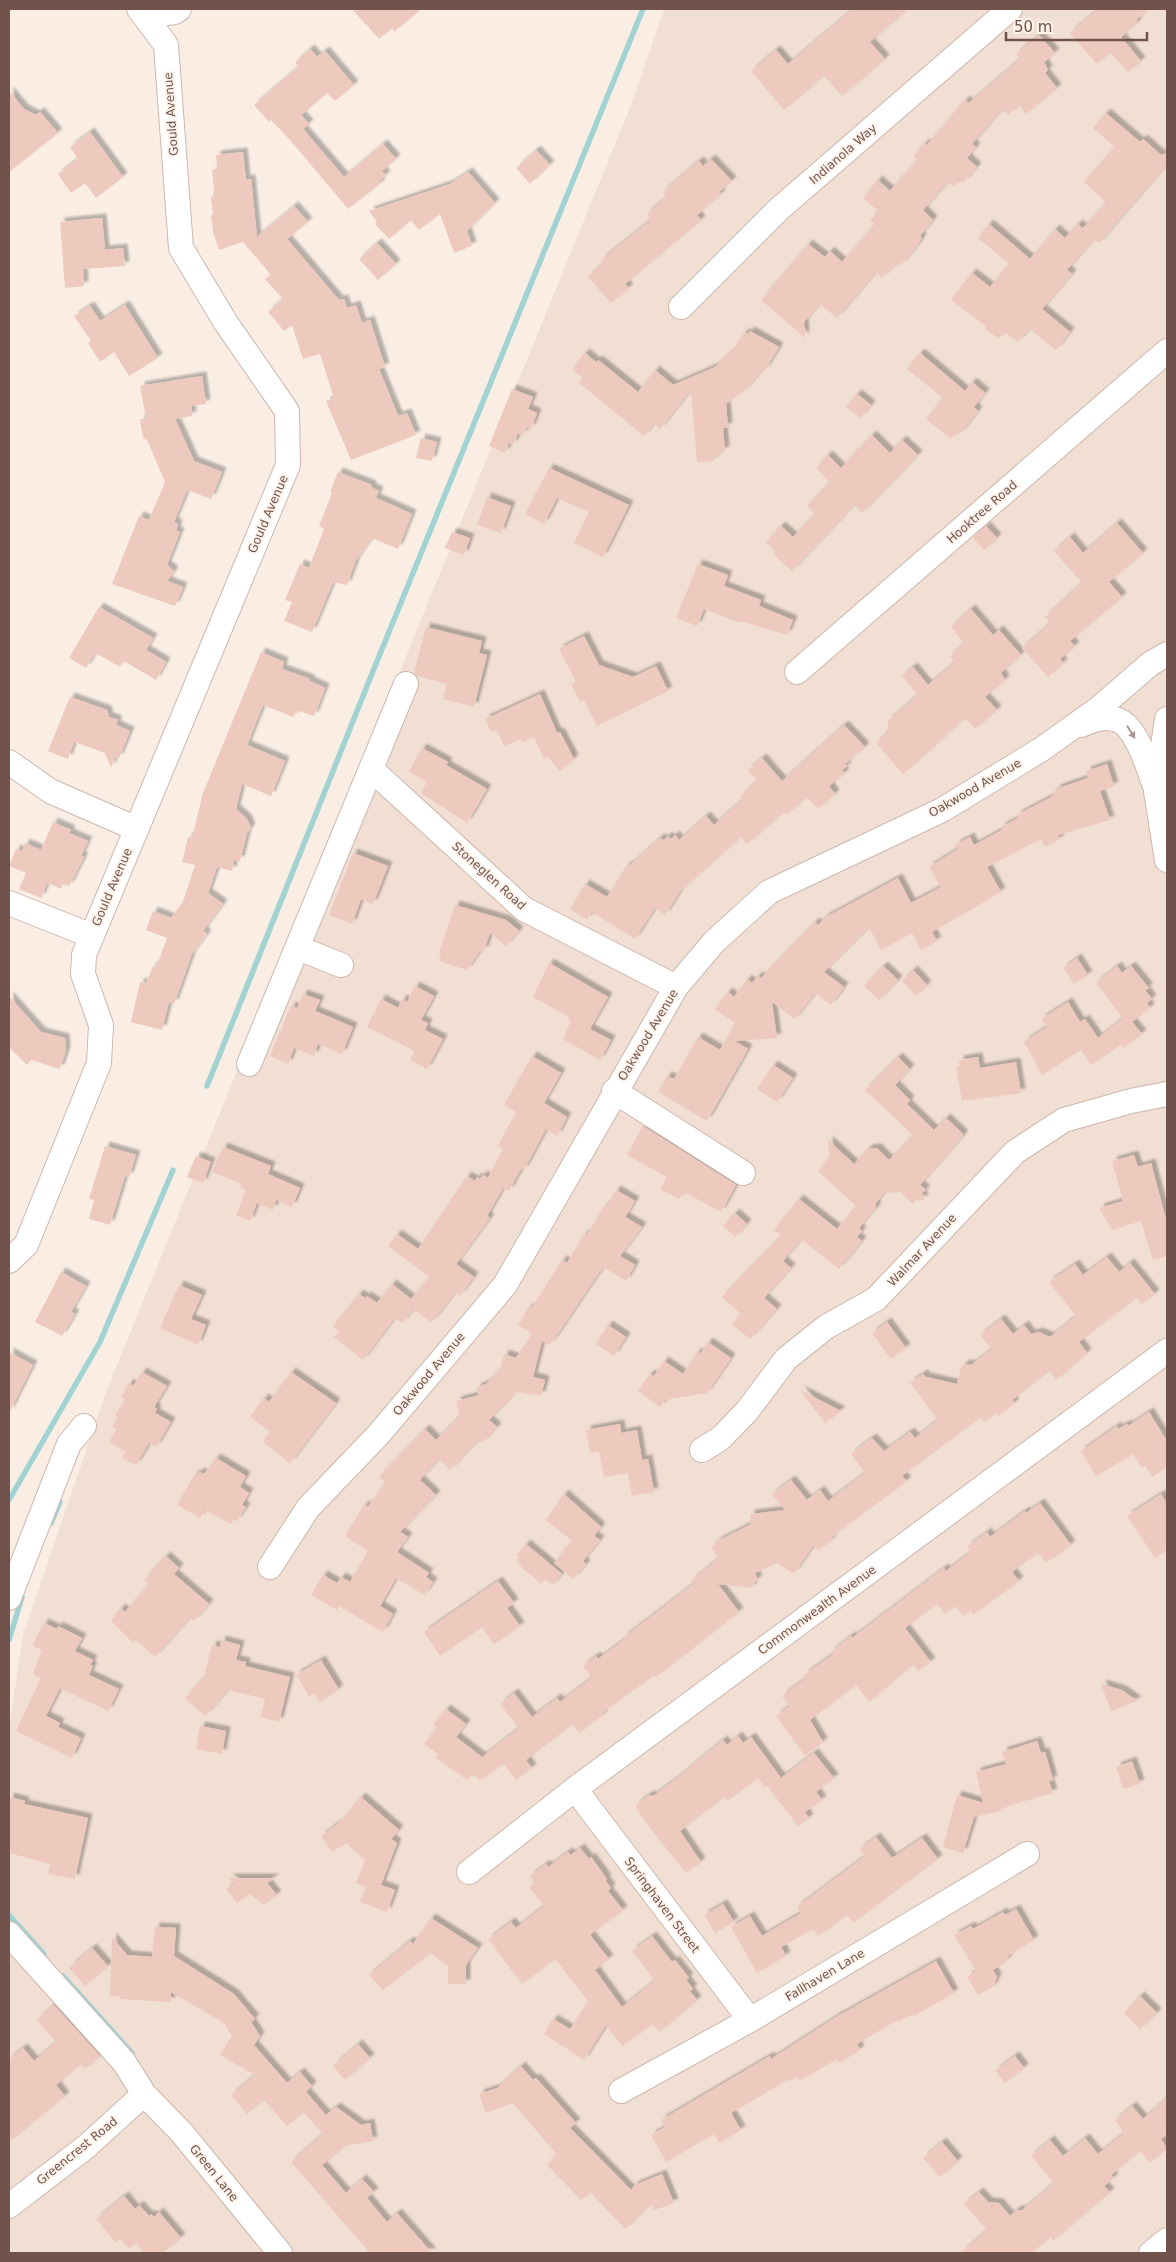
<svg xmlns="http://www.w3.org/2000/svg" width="1176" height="2262" font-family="'DejaVu Sans',sans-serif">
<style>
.residential{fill:#f1dfd3}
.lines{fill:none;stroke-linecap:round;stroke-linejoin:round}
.stream{stroke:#a1d3d3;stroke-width:5.5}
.building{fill:#eec9be;filter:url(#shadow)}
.minor-casing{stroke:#cdb7ae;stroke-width:26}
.minor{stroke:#fff;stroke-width:24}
.oneway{fill:#aa9894}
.labels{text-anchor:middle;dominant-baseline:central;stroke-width:4;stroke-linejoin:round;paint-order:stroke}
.street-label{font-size:12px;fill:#71534c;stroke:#fdf3ea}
</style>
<defs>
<filter id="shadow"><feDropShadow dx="4.5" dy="-4.5" stdDeviation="1" flood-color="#0004"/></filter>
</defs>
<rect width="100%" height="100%" fill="#faeee4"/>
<!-- residential -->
<path class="residential" d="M664 9H1167V2253H9V1727L23 1635 106 1392 633 100Z"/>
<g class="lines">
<!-- stream -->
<path class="stream" d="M207 1086 369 681 643 9
M9 1500 100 1342 173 1170
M51 1523 60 1502
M9 1640 22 1597
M9 1915 44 1954
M63 1976 132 2053"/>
</g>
<!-- building -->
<path class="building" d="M352 9H421L394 32 392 28 379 39Z
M853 9H908L870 42 885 59 842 96 824 76 784 110 751 71 776 50 788 64Z
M1098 9H1148L1136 20 1137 23 1121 37 1141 61 1128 72 1110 52 1097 64 1070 33Z
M1039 35 1055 53 1044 62 1048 70 1045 73 1057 88 1026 114 1019 105 1008 115 1002 109 972 144 976 147 967 158 977 167 963 183 959 180 954 187 948 182 923 210 933 220 920 236 922 238 917 246 902 264 900 262 894 269 892 267 882 278 876 272 837 318 820 304 804 322 805 338 761 300 808 244 825 257 830 251 842 262 875 224 870 220 878 211 863 198 878 180 890 191 918 159 913 156 925 143 927 145 965 100 969 103 1020 59 1016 54Z
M310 49 317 57 325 51 354 85 335 101 327 93 301 115 309 124 303 129 344 177 383 144 396 159 382 171 386 175 379 181 381 183 348 209 290 140 271 120 269 122 254 105 298 67 295 62Z
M9 91 24 109 36 115 40 112 58 133 9 172Z
M1106 113 1140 142 1143 139 1161 155 1167 153V169L1161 171 1099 243 1094 239 1067 270 1072 274 1042 309 1070 332 1056 350 1029 329 1018 342 1005 332 999 339 984 328 986 326 951 300 972 273 990 287 1009 264 978 238 989 224 1030 259 1055 229 1065 238 1078 224 1082 228 1085 226 1106 202 1084 182 1115 147 1093 128Z
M90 132 123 177 96 198 85 183 71 193 58 174 78 159 70 147Z
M536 150 550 165 530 184 516 168Z
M243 152 246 180 251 179 257 237 294 206 308 222 287 239 339 300 344 299 347 308 356 305 362 323 370 320 385 367 379 369 398 416 407 413 416 435 351 460 326 401 334 398 320 354 303 359 292 325 284 331 268 312 283 299 265 279 271 275 243 242 219 250 213 232 211 215H213L211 197H213L214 189 212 170 217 169 216 155Z
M711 159 732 181 719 192 721 194 697 215 701 220 625 284 629 288 611 303 588 277 604 263 601 260 651 220 647 214 667 197 663 192 699 161 703 166Z
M468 172 495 203 467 231 472 246 454 253 440 214 419 230 411 220 389 239 375 224 377 222 369 211 450 184Z
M102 218 105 250 123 248 125 266 83 269 84 286 65 288 60 222Z
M377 243 396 264 378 280 359 259Z
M125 305 158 358 129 376 114 352 100 362 88 343 91 341 74 316 90 306 100 321Z
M750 331 779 347 765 370 763 369 746 389 726 404 728 427 723 428 725 451 718 452 719 456 714 457V461L697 462 691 390 660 429 654 424 644 436 579 383 583 378 572 369 585 353 596 362 598 360 638 392 655 370 673 385 715 367 732 351 744 333 748 334Z
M920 353 965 391 972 382 985 393 974 407 978 411 960 434 957 432 951 439 926 419 943 398 907 369Z
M202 376 206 404 191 406 192 416 175 419 194 461 222 472 211 499 187 490 174 522 178 524 176 531 180 532 167 565 174 571 167 581 183 587 175 606 112 584 139 516 149 520 165 482 147 440 143 438 140 419H146L140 386Z
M512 389 533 397 528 409 537 413 531 429 527 427 523 435 518 433 513 445 509 443 505 453 489 446Z
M857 394 871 405 860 418 846 407Z
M872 435 890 453 902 440 918 455 862 513 854 505 792 571 775 556 774 550 766 542 781 526 793 537 815 514 807 506 830 482 816 468 828 455 841 468Z
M421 438 437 442 432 461 416 458Z
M549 468 629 505 603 557 574 543 589 512 557 498 544 524 525 514Z
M338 472 372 485 371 487 379 491 376 498 412 514 398 549 372 538 356 560 347 585 333 582 312 632 284 621 292 602 285 600 300 564 309 568 324 529 319 526 332 493 330 492Z
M487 497 511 506 501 533 477 525Z
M1117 523 1143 553 1109 582 1122 597 1070 641 1075 646 1060 659 1063 663 1048 677 1022 648 1051 623 1045 617 1082 583 1054 551 1070 537 1083 553Z
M986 526 997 538 984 550 973 538Z
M452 532 470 538 464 555 445 548Z
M698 564 728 575 724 586 761 600 759 606 793 620 787 635 741 621 740 623 704 609 697 626 676 618Z
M99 607 153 638 146 650 166 662 156 680 124 661 120 667 95 653 86 668 69 658Z
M971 609 993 635 999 630 1021 655 1001 673 1005 680 985 697 997 710 975 729 965 718 903 774 876 743 887 733 888 721 918 695 902 676 913 667 928 685 955 662 950 656 964 643 951 627Z
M426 627 482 641 479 653 487 655 474 707 443 699 447 684 417 676 414 673Z
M584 636 599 665 633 677 656 666 668 691 597 726 584 700 580 702 571 684 576 682 559 649Z
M261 652 284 662 282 669 310 679V681L325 688 314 716 299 711 296 712 293 717 263 705 247 745 285 761 271 796 242 784 236 809 247 819 251 828 247 833 240 861 234 860 232 871 217 867 208 893 223 904 203 931 207 934 192 954 174 1004 169 1002 162 1030 131 1022 140 982 146 983 153 966 156 968 167 938 146 930 153 911 171 918 183 902 195 865 182 862 188 837 192 838 203 793Z
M540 694 557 733 560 732 574 759 560 771 548 757 544 759 534 737 522 742 521 739 504 746 497 730 491 732 485 719Z
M70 697 107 710 109 717 118 720 116 725 130 731 119 758 115 757 111 768 105 753 74 742 68 759 48 751Z
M844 725 865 747 845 764 847 766 842 770 845 773 829 786 835 794 818 809 807 797 786 815 784 812 747 844 741 837 680 891 665 915 655 908 635 939 592 912 587 920 570 909 585 884 607 897 627 865 629 866 660 838 664 840 668 836 671 839 675 835 679 840 706 816 714 825 742 800 740 797 757 781 748 770 762 758 782 781Z
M422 748 448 762 446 765 487 789 467 823 421 793 427 782 409 771Z
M1107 764 1114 786 1100 791 1110 820 1058 835 1060 839 1045 847 1041 839 987 867 1001 892 932 932 937 941 921 950 912 933 881 950 869 927 824 972 844 987 831 1005 815 993 795 1019 772 1002 777 1038 735 1041 748 1049 707 1121 658 1092 667 1076 674 1079 698 1037 720 1050 735 1023 715 1009 728 992 734 997 747 979 752 983 758 976 761 978 815 922 818 925 826 917 898 878 911 903 941 887 929 867 958 849 955 845 970 837 974 845 1002 830 1001 827 1018 818 1017 815 1053 796 1052 793 1057 791 1056 789 1088 778 1086 771Z
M53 822 71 830 69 833 88 841 81 856 84 857 69 886 63 884 61 889 47 883 41 898 19 889 26 873 9 866 16 849 22 851 25 843 41 850Z
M353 853 388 866 373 904 361 899 352 924 329 915Z
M455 905 506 920 519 931 506 946 490 933 484 951 481 950 467 970 439 961 441 954 439 953Z
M1077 958 1088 975 1074 984 1063 968Z
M549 963 608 997 590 1029 611 1040 600 1060 563 1039 571 1021 568 1019 569 1017 533 997Z
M883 966 898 980 879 1000 864 986Z
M1117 966 1122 973 1131 966 1149 988 1145 990 1152 999 1147 1003 1150 1008 1132 1022 1142 1034 1123 1048 1121 1045 1091 1065 1081 1050 1042 1075 1024 1042 1047 1027 1041 1019 1068 1002 1080 1022 1085 1019 1098 1038 1123 1018 1096 983Z
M913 970 927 985 916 996 902 981Z
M415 986 434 996 421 1020 428 1023 425 1030 443 1039 427 1069 410 1060 415 1051 367 1027 381 999 398 1008 402 999 407 1002Z
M303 994 320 1000 315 1011 353 1027 342 1054 318 1044 314 1056 294 1048 288 1064 270 1056 291 1006 297 1008Z
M9 996 41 1032 65 1038 66 1051 60 1069 31 1060 27 1065 9 1047Z
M532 1056 561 1073 544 1103 567 1117 557 1136 546 1129 524 1170 521 1169 509 1191 503 1188 487 1216 490 1218 456 1264 474 1277 460 1296 455 1292 433 1321 430 1322 414 1309 402 1323 395 1318 363 1360 334 1337 339 1331 333 1326 359 1294 365 1298 367 1296 377 1303 392 1284 411 1299 430 1277 388 1246 397 1234 418 1249 467 1176 475 1181 477 1177 480 1179 483 1175 488 1178 503 1149 498 1146 516 1112 504 1105Z
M898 1057 910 1069 895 1085 910 1100 907 1104 934 1130 946 1118 963 1134 962 1137 920 1185 926 1190 922 1193 924 1200H916L913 1204 900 1192 884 1193 876 1203V1208L859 1228 862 1231 857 1237 862 1241 839 1269 801 1239 783 1261 791 1268 764 1298 777 1309 750 1339 732 1324 741 1314 722 1297 781 1236 774 1230 799 1199 837 1229 856 1206 818 1171 829 1158 828 1140 854 1164 868 1149 877 1148 889 1160 913 1135 865 1090Z
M978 1057 980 1068 1016 1062 1021 1093 962 1101 956 1067 960 1066 959 1060Z
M773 1065 793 1078 777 1102 757 1089Z
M643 1126 736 1185 721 1212 684 1192 679 1199 660 1189 667 1177 627 1155Z
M105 1146 136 1155 129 1177 125 1176 110 1225 89 1219 94 1200 89 1199Z
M223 1147 271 1166 268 1174 300 1188 292 1207 276 1200 273 1210 257 1203 250 1221 236 1215 246 1190 240 1188 242 1185 237 1182 212 1172Z
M1134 1155 1138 1167 1151 1163 1167 1223V1256L1153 1260 1141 1221 1112 1230 1099 1208 1123 1201 1112 1161Z
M196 1156 211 1162 203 1183 187 1177Z
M616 1190 635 1201 625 1217 642 1227 620 1256 635 1265 626 1281 603 1267 555 1338 549 1345 542 1341 533 1377 545 1380 541 1396 516 1392 489 1420 497 1427 482 1443 479 1440 450 1470 439 1459 420 1480 436 1495 400 1532 408 1537 397 1552 429 1573 426 1577 433 1582 424 1595 396 1578 380 1606 393 1614 383 1632 339 1606 337 1610 311 1595 323 1575 337 1583 341 1577 350 1582 368 1551 345 1536 364 1505 368 1507 385 1482 379 1477 425 1429 436 1440 460 1416 456 1401 479 1395 476 1388 486 1384 500 1370 504 1354 516 1358 532 1334 518 1325 529 1307 531 1309 562 1260 567 1263 584 1234 586 1236 605 1205 607 1206Z
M735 1213 747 1224 735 1237 723 1226Z
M1107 1257 1119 1272 1130 1263 1155 1294 1142 1304 1136 1298 1079 1342 1087 1353 1056 1380 1049 1371 1012 1400 1015 1403 998 1416 997 1413 984 1422 981 1417 902 1476 907 1481 846 1526 831 1538 832 1540 818 1550 814 1545 795 1572 792 1573 777 1563 755 1573 758 1580 753 1583 752 1588 718 1584 739 1612 656 1677 654 1675 602 1713 603 1715 579 1733 572 1724 526 1760 532 1768 516 1780 504 1764 480 1780 472 1774 467 1780 436 1758 438 1754 424 1744 437 1728 433 1725 446 1709 466 1724 456 1737 482 1757 519 1728 500 1704 514 1693 532 1717 557 1698 560 1702 592 1678 583 1666 596 1656 598 1659 625 1639 624 1637 696 1582 691 1581 718 1559 711 1547 717 1544 716 1542 751 1524 750 1514 785 1510 772 1494 791 1480 807 1500 820 1490 828 1501 865 1473 851 1454 872 1438 884 1451 910 1432 915 1438 938 1420 910 1383 923 1374 926 1377 957 1384 961 1368 965 1364 971 1365 992 1349 980 1335 1001 1319 1013 1334 1024 1325 1031 1334 1039 1332 1050 1337 1076 1316 1049 1282 1075 1264 1083 1275Z
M61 1272 86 1286 71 1312 75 1314 62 1336 35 1322Z
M179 1285 202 1295 191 1319 206 1325 198 1345 160 1328Z
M887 1322 906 1348 891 1359 872 1333Z
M608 1325 626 1337 614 1356 596 1344Z
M708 1342 731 1358 707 1393 665 1400 660 1407 638 1391 650 1374 654 1376 664 1361 683 1374 697 1352 700 1354Z
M9 1352 33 1365 9 1413Z
M142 1372 167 1386 154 1407 157 1409 155 1413 171 1422 156 1447 149 1443 136 1465 122 1458 126 1452 109 1442 117 1429 112 1427 118 1417 115 1416 125 1399 121 1397 129 1383 133 1386Z
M291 1372 336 1403 290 1463 263 1442 270 1432 250 1417 264 1398 269 1402Z
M800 1390 841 1411 825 1423Z
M1149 1412 1167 1441V1467L1152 1477 1145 1465 1142 1468 1133 1454 1096 1476 1081 1451 1117 1426 1118 1429 1127 1424 1128 1426Z
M620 1424 621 1433 637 1430 642 1460 648 1459 654 1492 632 1496 628 1473 604 1477 599 1451 590 1453 586 1430Z
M216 1458 246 1476 240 1487 249 1493 242 1505 246 1507 237 1521 234 1519 231 1524 205 1510 200 1518 177 1505 195 1474 197 1475 200 1472 204 1474Z
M564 1494 601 1527 594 1536 600 1540 583 1561 586 1564 573 1579 554 1563 572 1541 546 1520Z
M1161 1494 1167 1504V1549L1155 1558 1127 1516Z
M1040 1503 1071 1545 1046 1563 1038 1553 1012 1572 1019 1581 973 1615 970 1610 963 1616 955 1606 945 1614 937 1604 905 1628 931 1662 918 1671 913 1664 869 1702 856 1685 810 1720 823 1742 805 1756 776 1716 790 1706 782 1696 806 1678 804 1675 833 1654 831 1652 851 1636 852 1638 944 1568 946 1571 971 1552 967 1547 987 1532 990 1537 1025 1511 1026 1513Z
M526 1544 562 1574 553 1585 545 1579 541 1584 520 1566 521 1565 516 1561 519 1557 517 1555Z
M166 1556 179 1568 174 1574 209 1604 194 1621 190 1617 155 1657 136 1640 133 1643 111 1621 121 1608 125 1612 149 1584 144 1580Z
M498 1581 514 1603 507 1608 520 1626 494 1644 482 1627 440 1656 424 1632Z
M44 1623 57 1629 58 1626 82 1638 75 1651 93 1660 90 1665 93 1666 89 1675 119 1689 108 1711 60 1688 46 1716 60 1723 58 1727 81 1738 72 1758 16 1731 41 1678 33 1674 42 1650 32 1646Z
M221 1640 240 1645 236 1660 246 1662 245 1666 290 1677 279 1722 261 1717 265 1699 228 1690 205 1716 185 1698 204 1677 212 1645 220 1647Z
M321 1660 338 1688 337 1691 320 1702 314 1693 309 1696 296 1675Z
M1101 1684 1122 1690 1137 1701 1111 1711Z
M200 1726 226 1731 222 1754 196 1749Z
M738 1736 743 1743 751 1737 781 1778 814 1753 834 1778 816 1792 822 1800 805 1812 809 1818 798 1826 767 1786 765 1788 758 1778 727 1801 724 1797 680 1831 701 1862 686 1873 653 1832 636 1808 637 1804 649 1795 653 1796 676 1779 723 1740 727 1745Z
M1037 1741 1041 1753 1045 1752 1053 1780 1049 1781 1053 1793 1001 1808 1004 1810 974 1817 963 1853 943 1847 957 1795 983 1803 976 1772 1006 1764 1002 1752Z
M1132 1761 1140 1784 1123 1789 1116 1767Z
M9 1797 25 1801 24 1804 88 1818 75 1879 48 1874 50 1864 9 1853Z
M361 1797 399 1830 391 1839 397 1843 381 1885 395 1890 387 1912 360 1902 366 1887 356 1883 365 1860 346 1843 332 1852 321 1836 339 1823Z
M876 1837 892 1858 922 1838 938 1859 853 1923 847 1915 818 1936 813 1929 781 1947 786 1956 757 1973 731 1927 750 1916 762 1936 801 1913 797 1907 865 1856 860 1849Z
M580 1848 589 1859 591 1857 607 1879 605 1880 611 1888 608 1891 623 1910 590 1935 609 1959 595 1970 622 2007 655 1981 632 1951 652 1936 672 1962 675 1960 689 1978 686 1980 693 1989 690 1991 697 2000 659 2032 653 2024 622 2046 606 2025 584 2060 544 2034 553 2019 570 2029 588 2001 555 1959 522 1984 488 1939 511 1922 516 1928 544 1906 529 1887 535 1883 530 1876 546 1864 548 1867 568 1852 571 1855Z
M228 1878H275L267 1883 277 1895 264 1905 250 1894 237 1903 226 1889 235 1883Z
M723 1904 734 1922 715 1933 704 1915Z
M1016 1909 1034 1940 1009 1955 1006 1961 993 1970 997 1977 993 1987 978 1995 967 1977 976 1971 954 1935 971 1926 973 1929 1003 1912 1005 1915Z
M431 1918 478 1948 466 1965V1984H448V1966L430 1953 383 1990 369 1975 410 1941 413 1944Z
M155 1927 176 1928 174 1956 234 1994 255 2019 251 2022 260 2036 254 2045 287 2083 300 2072 312 2086 306 2092 326 2115 336 2107 361 2125 370 2123 373 2141 345 2146 322 2165 346 2193 362 2179 374 2192 367 2198 387 2222 397 2213 432 2253H370L291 2162 323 2134 303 2112 287 2126 264 2100 247 2114 231 2095 255 2075 220 2055 232 2036 224 2023 171 1992V2002L120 1999V1996H110L112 1937 127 1955 152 1957Z
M92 1948 108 1966 85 1986 69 1968Z
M936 1961 954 1993 914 2016 913 2014 898 2022 897 2020 857 2044 860 2050 839 2063 837 2059 799 2081 797 2077 790 2081 789 2079 731 2113 741 2130 719 2143 714 2134 666 2162 651 2135 665 2127 661 2120 770 2056 771 2059 836 2017Z
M1140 1996 1157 2013 1140 2029 1124 2013Z
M54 2005 100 2056 85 2069 80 2064 56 2085 65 2096 9 2142V2059L23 2048 34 2061 56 2042 37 2020Z
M358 2044 370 2058 345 2080 333 2066Z
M1015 2056 1024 2068 1005 2083 995 2071Z
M521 2066 533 2080 536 2078 576 2123 570 2128 631 2190 635 2185 662 2174 674 2203 654 2210 651 2204 625 2229 590 2192 581 2200 547 2165 557 2155 513 2103 486 2113 479 2094 497 2088Z
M1167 2098V2134L1161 2139 1167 2148 1150 2163 1140 2151 1111 2175 1114 2178 1104 2186 1110 2192 1053 2241 1050 2237 1031 2253H961L987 2230 964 2204 979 2192 988 2202 999 2203 1010 2216 1017 2210H1022L1054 2183 1031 2156 1050 2140 1063 2156 1085 2138 1098 2154 1124 2133 1115 2120 1132 2106 1143 2119Z
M942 2142 958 2161 940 2177 923 2158Z
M124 2196 135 2209 139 2205 149 2216 151 2214 154 2217 159 2212 181 2238 163 2253H144L136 2243 129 2249 120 2239 116 2243 96 2219Z"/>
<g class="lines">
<defs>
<path id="minor" d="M146 17 175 12 179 9
M681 307 778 210 1010 9
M797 672 1167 351
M1167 719 1156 791 1167 860
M1081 725C1092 721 1102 716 1114 719 1136 722 1148 768 1155 786
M9 762 50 791 137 829
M371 769 524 909 676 987
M9 903 92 936
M298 948 341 965
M249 1064 406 684
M614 1091 743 1173
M9 1261 26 1245 99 1063 101 1025 83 974 84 955 288 465 287 411 226 323 181 248 166 45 139 9
M702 1450 721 1438 747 1411 786 1359 826 1327 876 1299 1015 1152 1064 1120 1131 1101 1167 1094
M270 1567 308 1508 378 1435 505 1285 676 987 714 942 769 892 942 810 1042 749 1098 709 1150 664 1167 654
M9 1598 69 1444 84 1426
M575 1789 750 2020
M469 1872 575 1789 1167 1351
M9 1934 124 2062 144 2094 182 2133 280 2253
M621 2091 750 2020 1027 1854
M9 2206 87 2146 144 2094
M1151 2253 1167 2240"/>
</defs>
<!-- minor casing -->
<use href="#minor" class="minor-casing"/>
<!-- minor -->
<use href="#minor" class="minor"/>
</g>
<!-- one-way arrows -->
<defs><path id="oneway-solid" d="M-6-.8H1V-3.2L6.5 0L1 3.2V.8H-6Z" transform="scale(1.25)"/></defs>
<use class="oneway" href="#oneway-solid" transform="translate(1131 732) rotate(58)"/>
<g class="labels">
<!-- street labels -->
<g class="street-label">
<text transform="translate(171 114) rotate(-94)">Gould Avenue</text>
<text transform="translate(843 154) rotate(-41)">Indianola Way</text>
<text transform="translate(982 512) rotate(-41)">Hooktree Road</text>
<text transform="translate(268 514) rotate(-67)">Gould Avenue</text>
<text transform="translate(975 788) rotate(-30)">Oakwood Avenue</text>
<text transform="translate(489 876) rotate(42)">Stoneglen Road</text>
<text transform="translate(112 887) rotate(-67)">Gould Avenue</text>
<text transform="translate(648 1035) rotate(-59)">Oakwood Avenue</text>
<text transform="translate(922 1250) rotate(-47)">Walmar Avenue</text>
<text transform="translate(429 1374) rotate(-50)">Oakwood Avenue</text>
<text transform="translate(817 1610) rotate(-36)">Commonwealth Avenue</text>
<text transform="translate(662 1905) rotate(53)">Springhaven Street</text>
<text transform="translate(825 1975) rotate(-31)">Fallhaven Lane</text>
<text transform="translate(77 2151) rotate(-39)">Greencrest Road</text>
<text transform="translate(214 2173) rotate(51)">Green Lane</text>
</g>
</g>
<!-- border -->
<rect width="1176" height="2262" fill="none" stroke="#71534c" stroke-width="20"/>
<!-- scale -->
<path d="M1006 32v8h141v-8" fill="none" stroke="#71534c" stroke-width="2.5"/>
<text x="1014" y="32" font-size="15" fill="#71534c" stroke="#fdf3ea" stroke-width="4" paint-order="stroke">50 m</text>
</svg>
